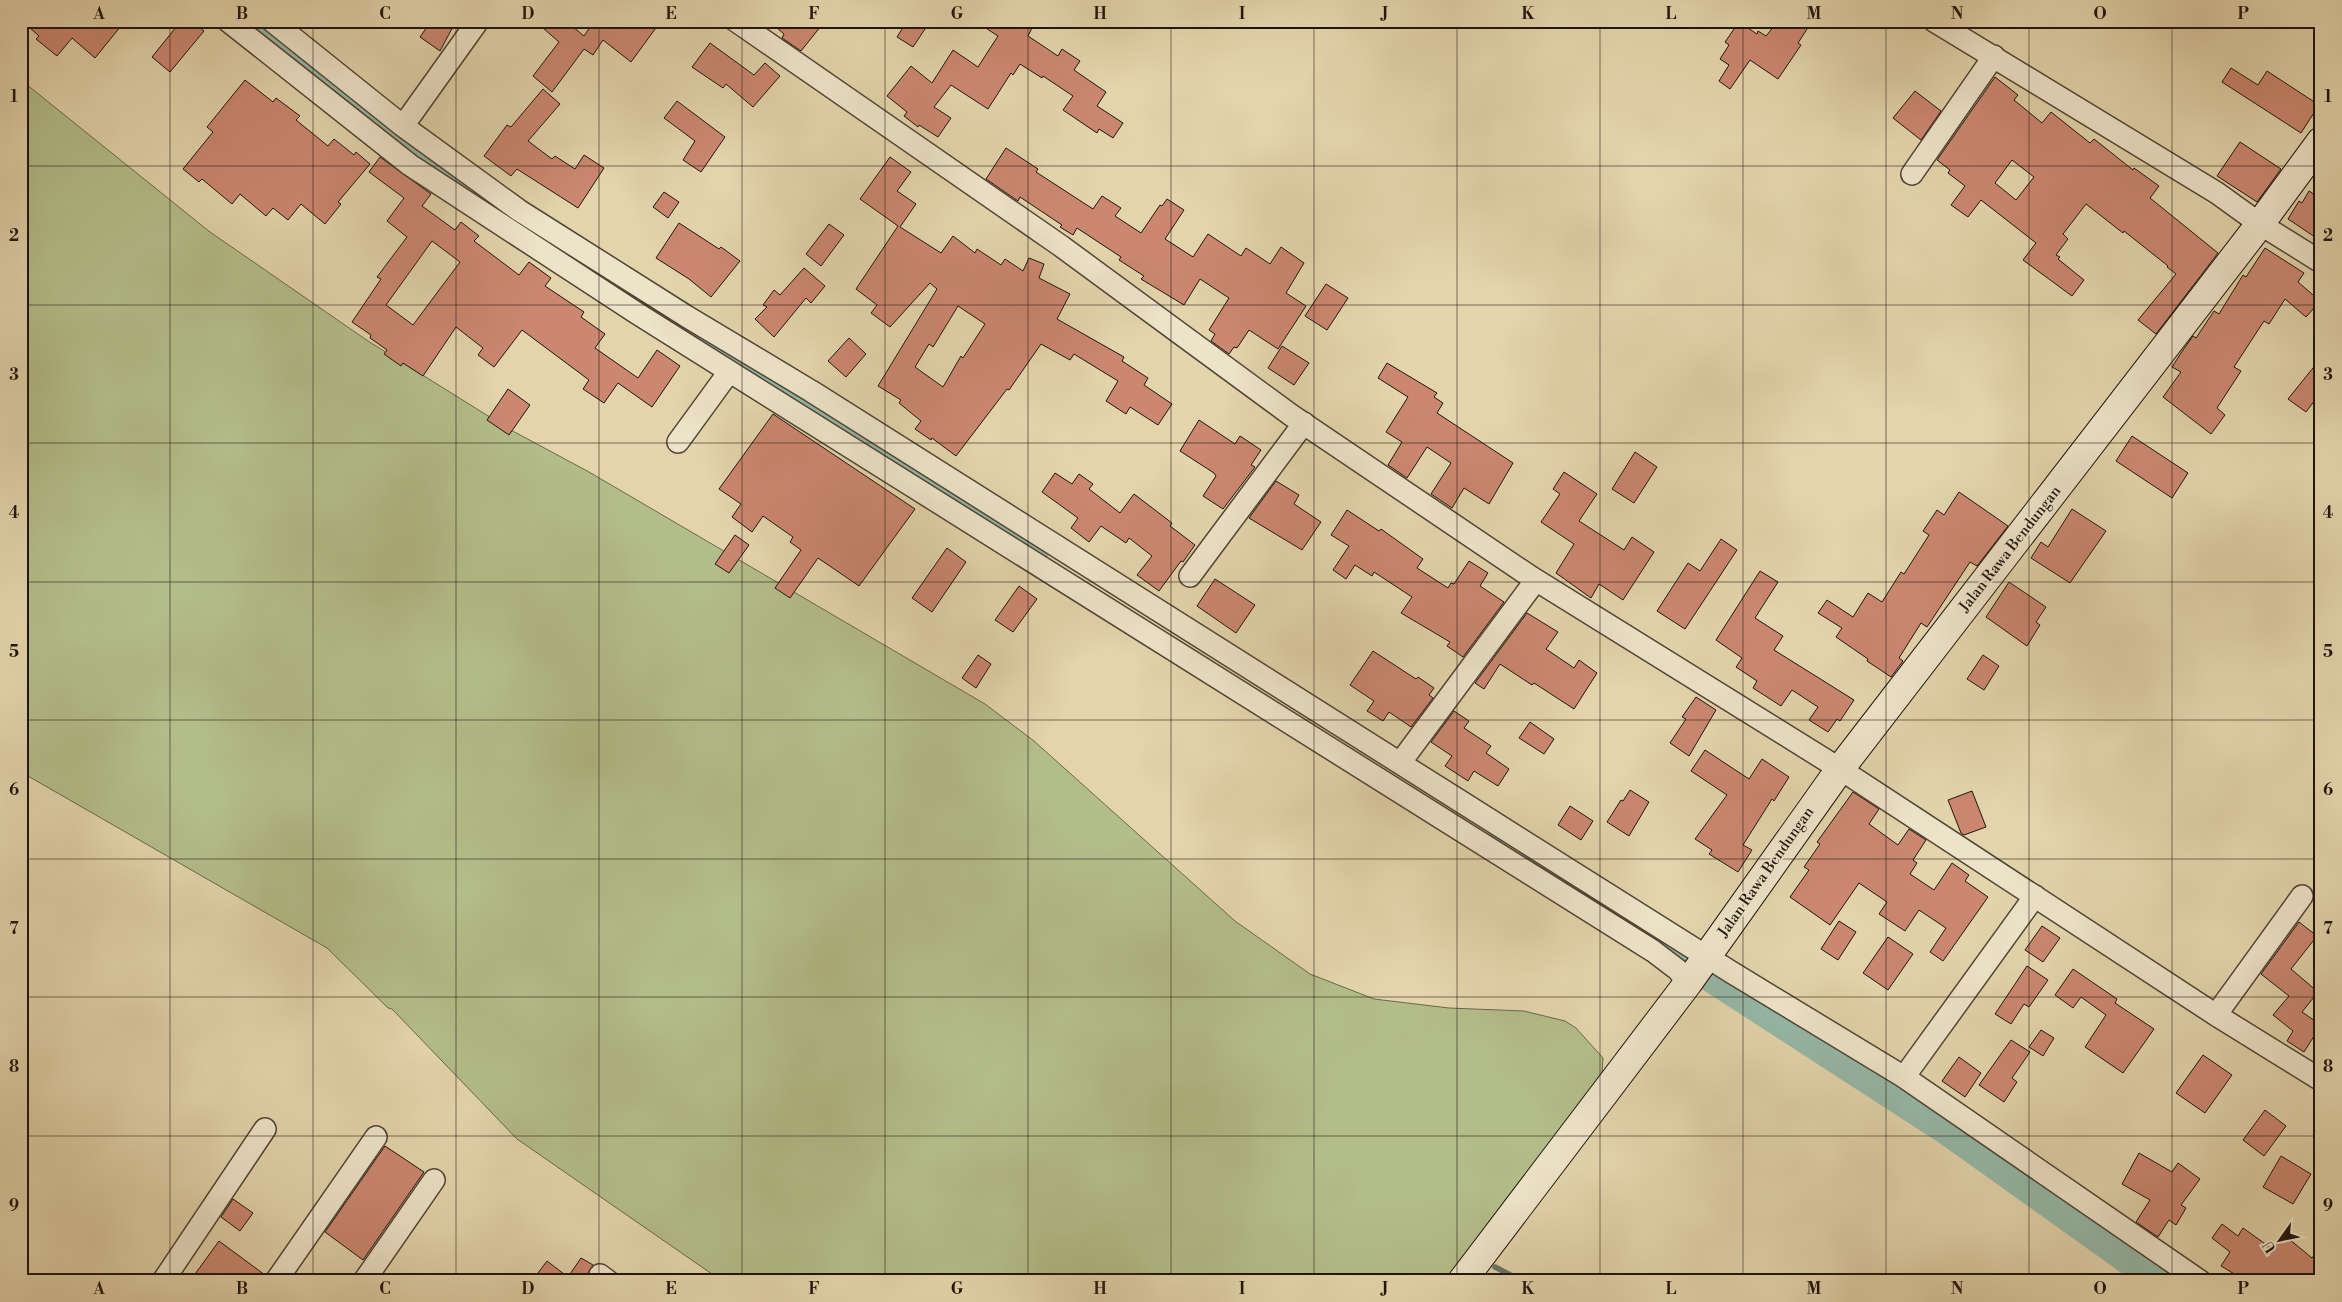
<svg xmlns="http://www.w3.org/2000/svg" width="2342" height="1302" font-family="'Libre Bodoni',serif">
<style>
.green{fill:#b3bd89;stroke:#69684c}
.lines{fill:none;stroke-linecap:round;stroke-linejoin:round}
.stream{stroke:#66766a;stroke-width:5.5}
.river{stroke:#95b8a7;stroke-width:34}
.building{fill:#cb8770;stroke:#1f140e;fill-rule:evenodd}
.street-casing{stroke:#504435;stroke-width:24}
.secondary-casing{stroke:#1f140e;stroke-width:30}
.street{stroke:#ede3c8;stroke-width:21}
.secondary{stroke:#ede3c8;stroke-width:28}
.grid{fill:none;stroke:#1f140e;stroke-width:1;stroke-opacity:0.55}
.labels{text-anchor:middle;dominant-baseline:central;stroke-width:4;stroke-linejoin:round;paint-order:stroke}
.street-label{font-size:15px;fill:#1f140e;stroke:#ede3c8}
.neatline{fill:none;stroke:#1f140e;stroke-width:2}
.grid-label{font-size:16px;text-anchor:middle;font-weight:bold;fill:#1f140e}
</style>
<rect width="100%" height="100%" fill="#e3d4ab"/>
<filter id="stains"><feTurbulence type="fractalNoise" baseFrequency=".004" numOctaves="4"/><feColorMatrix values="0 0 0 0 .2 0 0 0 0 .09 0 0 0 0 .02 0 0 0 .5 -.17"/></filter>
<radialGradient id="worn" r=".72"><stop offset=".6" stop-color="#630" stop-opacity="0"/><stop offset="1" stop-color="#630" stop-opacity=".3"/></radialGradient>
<!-- green -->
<path class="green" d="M21 80 210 232 368 341 509 429 589 472 985 704 1034 741 1235 921 1310 974 1374 999 1449 1008 1524 1011 1565 1021 1576 1028 1603 1058 1602 1075 1450 1281H722L517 1139 392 1009 388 1008 327 948 21 772Z"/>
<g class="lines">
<!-- stream -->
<path class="stream" d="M1495 1267 1522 1281"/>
<!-- river -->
<path class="river" d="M256 21 401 140 482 194
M540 234 580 262 967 504 1036 544
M1503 840 1949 1129 2162 1281"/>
</g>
<!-- building -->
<path class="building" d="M22 21H125L95 58 72 38 57 56 36 39 39 36Z
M181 21H191L204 31 170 72 152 57Z
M431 21H456L440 51 420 37Z
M535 21H566L584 36 594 21H661L631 62 603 40 593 55 584 49 552 92 533 76 559 42Z
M769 21H825L801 51 782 38 784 34Z
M907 21H914L925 29 913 47 897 37Z
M975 21H1022L1032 28 1028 36 1058 56 1062 49 1080 61 1074 70 1106 92 1097 106 1123 123 1113 138 1099 129 1097 133 1063 110 1073 96 1043 76 1042 78 1020 64 1013 75 1011 73 988 109 951 85 934 107 951 118 938 137 919 125 918 127 904 116 907 112 887 96 911 66 932 83 953 50 978 67 998 36Z
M1778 21H1802L1809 26 1798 43 1801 45 1778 79 1750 60 1730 89 1719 81 1729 65 1720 59 1729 45 1725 42 1739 22 1757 34 1758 31 1766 36Z
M710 43 754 75 765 63 780 76 753 107 726 84 723 88 692 67Z
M2231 68 2258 85 2267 71 2319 105 2301 133 2222 82Z
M1995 77 2018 95 2014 100 2042 123 2051 112 2090 143 2094 139 2133 170 2134 168 2159 186 2150 198 2218 253 2156 334 2138 320 2176 274 2167 267 2168 266 2124 231 2123 233 2086 204 2063 234 2068 239 2056 255 2060 257 2058 259 2084 280 2072 296 2023 260 2036 243 1981 200 1968 217 1951 205 1965 186 1948 173 1950 170 1937 160ZM2012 160 2034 177 2016 200 1995 183Z
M245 80 273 102 276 98 300 116 296 120 328 146 334 139 354 155 356 152 370 164 338 202 341 204 325 224 301 204 288 220 273 208 266 216 240 194 232 204 202 179 199 182 183 169 213 132 207 127Z
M543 89 560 104 528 141 552 159 555 156 575 169 584 155 604 168 578 208 517 169 511 176 484 156 507 125 511 127Z
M1915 91 1941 111 1921 140 1893 118Z
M677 101 725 137 701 172 683 160 695 141 664 118Z
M2240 142 2281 169 2257 202 2217 176Z
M1006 148 1038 169 1036 172 1093 209 1102 196 1121 208 1115 216 1141 233 1160 205 1162 206 1167 199 1184 210 1165 239 1193 257 1208 234 1241 256 1246 248 1270 264 1281 247 1304 263 1286 293 1306 306 1278 349 1249 330 1237 348 1234 347 1229 354 1211 341 1215 334 1209 330 1229 298 1200 279 1184 305 1141 279 1144 276 1119 260 1121 257 1077 228 1073 235 1060 227 1062 225 1020 197 1018 201 986 179Z
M380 157 431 194 422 206 455 230 461 222 479 236 474 241 519 275 529 262 551 278 545 286 584 312 581 317 605 334 595 348 638 378 657 350 680 366 652 407 618 383 604 403 583 389 589 380 522 330 494 367 478 355 483 348 456 327 423 376 403 363 401 366 384 354 387 350 370 338 371 335 352 322 381 279 377 277 407 237 387 221 404 198 369 172ZM432 241 460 262 413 325 386 305Z
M890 157 911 172 897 191 916 204 900 227 941 253 953 236 975 253 977 249 1001 265 1005 259 1023 271 1029 258 1044 264 1039 278 1070 294 1057 319 1124 357 1122 361 1148 378 1144 385 1172 404 1158 425 1130 407 1126 414 1106 401 1118 381 1074 354 1070 360 1041 344 1009 390 1007 389 956 456 932 438 931 440 915 429 921 421 899 403 901 400 878 386 937 289 930 283 890 327 871 313 877 305 856 289 898 226 860 199ZM958 306 985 324 963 358 961 356 943 387 915 367 929 344 933 347Z
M2309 191 2321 199V228L2315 237 2288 219 2299 201 2302 203Z
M664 192 679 202 668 218 653 207Z
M679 223 719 249 721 247 740 261 711 297 689 279 656 258Z
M829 224 844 235 821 266 806 254Z
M2265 248 2304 273 2298 282 2320 301 2306 317 2285 299 2269 324 2264 321 2234 367 2241 371 2217 408 2225 415 2211 434 2163 397 2181 372 2172 367 2181 353 2193 336 2196 338 2214 311 2219 314 2243 275 2246 277Z
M804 268 825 286 811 303 806 298 774 337 755 319 767 307 763 305 774 290 780 295Z
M1326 284 1348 298 1327 330 1305 316Z
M849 338 866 354 846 377 828 361Z
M1282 346 1309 363 1294 385 1268 368Z
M2321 358V392L2306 412 2288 399Z
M1387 363 1437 393 1434 397 1443 403 1437 413 1513 463 1489 504 1464 488 1452 508 1431 494 1451 463 1427 447 1407 478 1388 465 1402 442 1386 432 1408 397 1378 378Z
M508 389 530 405 509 435 487 420Z
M773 414 915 509 859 586 818 558 790 598 775 588 801 550 790 542 793 537 763 516 752 532 732 517 741 504 719 489Z
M1199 420 1235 444 1240 436 1261 450 1251 465 1255 467 1223 509 1203 496 1216 476 1214 473 1180 451Z
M2132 436 2188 473 2172 498 2116 461Z
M1635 452 1657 467 1634 503 1612 489Z
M1564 472 1597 494 1579 521 1624 550 1632 537 1654 552 1623 600 1599 584 1591 598 1556 573 1574 544 1541 522 1560 494 1553 489Z
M1055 473 1072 484 1079 474 1093 484 1089 489 1120 513 1134 494 1172 523 1170 526 1195 545 1183 562 1181 561 1159 591 1137 575 1152 556 1129 538 1126 543 1101 526 1089 542 1071 528 1078 518 1042 492Z
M1276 481 1299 495 1294 504 1321 522 1302 550 1249 518Z
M1959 492 2008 526 1977 566 1970 562 1927 627 1921 623 1899 658 1903 661 1891 677 1867 661 1868 659 1836 637 1842 628 1818 613 1827 600 1853 617 1868 593 1882 602 1901 572 1904 574 1929 535 1923 531 1937 510 1944 515Z
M2072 509 2106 531 2070 583 2031 558 2041 542 2048 547Z
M1347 510 1379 531 1381 529 1423 559 1417 568 1448 588 1451 583 1454 584 1469 561 1488 573 1480 586 1504 602 1463 657 1447 646 1450 642 1401 613 1412 597 1374 572 1372 576 1355 565 1346 579 1333 570 1349 546 1331 535Z
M735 535 749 545 729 573 715 564Z
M1721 539 1737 550 1685 629 1657 611 1688 563 1700 571Z
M947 548 966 562 932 612 912 598Z
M1760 571 1778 582 1755 618 1783 636 1774 650 1854 700 1840 721 1837 719 1828 732 1809 720 1818 707 1792 690 1781 706 1753 688 1757 681 1736 667 1742 658 1716 640Z
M1215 579 1255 605 1236 633 1197 606Z
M2009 582 2046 607 2036 622 2040 625 2027 646 1986 617Z
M1019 586 1037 599 1013 632 995 620Z
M1527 613 1558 632 1546 649 1574 668 1579 660 1597 673 1574 709 1534 683 1532 685 1500 664 1484 689 1475 683Z
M1373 651 1416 679 1418 677 1434 688 1429 695 1433 698 1411 727 1389 712 1383 721 1367 711 1374 701 1350 685Z
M978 655 991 664 976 688 962 678Z
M1983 655 1999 666 1984 690 1967 679Z
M1696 697 1716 710 1689 756 1670 743 1686 719 1682 717Z
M1454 711 1469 721 1464 728 1491 746 1486 753 1509 769 1498 786 1474 771 1468 781 1445 766 1452 756 1431 742Z
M1530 722 1554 739 1544 754 1519 738Z
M1705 750 1749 779 1762 759 1789 777 1774 801 1772 799 1743 845 1752 850 1738 872 1709 854 1712 850 1695 839 1727 795 1691 771Z
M1630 790 1649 802 1629 836 1607 822 1621 800 1623 801Z
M1972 791 1986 827 1964 835 1961 833 1948 800Z
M1853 792 1879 809 1869 824 1898 845 1909 829 1926 840 1913 860 1917 863 1910 874 1934 890 1952 863 1969 875 1965 881 1988 897 1943 961 1930 952 1946 928 1919 910 1905 931 1879 914 1887 902 1859 883 1830 925 1790 897 1809 870 1804 867 1820 844 1817 842Z
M1570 806 1593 821 1581 840 1558 825Z
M1839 921 1856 932 1838 960 1821 949Z
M2299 922 2317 936 2291 969 2318 992 2302 1012 2321 1025 2304 1052 2287 1041 2293 1031 2273 1015 2289 996 2261 974Z
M2042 926 2060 938 2043 962 2025 950Z
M1888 937 1913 954 1888 990 1863 973Z
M2027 966 2048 980 2029 1007 2024 1004 2011 1024 1995 1014Z
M2073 969 2117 999 2115 1003 2154 1029 2123 1073 2085 1047 2106 1015 2081 997 2073 1008 2055 995Z
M2041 1030 2054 1038 2043 1056 2029 1047Z
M2011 1040 2030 1052 2012 1078 2017 1082 2004 1102 1979 1085Z
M2203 1055 2232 1075 2205 1113 2176 1093Z
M1959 1057 1981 1073 1965 1097 1942 1081Z
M2265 1110 2286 1126 2264 1156 2243 1140Z
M385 1146 424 1172 363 1260 325 1232Z
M2139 1153 2172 1172 2178 1163 2200 1179 2181 1205 2186 1208 2176 1225 2169 1220 2158 1237 2136 1222 2150 1200 2122 1184Z
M2281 1156 2311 1174 2293 1204 2263 1187Z
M233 1199 253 1213 240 1231 221 1217Z
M2222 1224 2238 1236 2243 1228 2271 1248 2283 1234 2312 1258 2321 1246V1281H2246L2221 1266 2230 1252 2212 1238Z
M219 1241 265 1275 264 1281H190Z
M581 1258 593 1265 588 1273 589 1281H532L547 1261 568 1277Z"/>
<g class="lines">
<defs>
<path id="street" d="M228 21 410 165 638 314 1653 951 1678 970 1688 983
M272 21 403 126 520 211 686 316 811 391 1460 801 1731 972 1904 1077 2200 1281
M736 21 1061 246 1291 415 1531 577 1840 769 2216 1015 2321 1080
M1934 21 2217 193 2260 224 2321 262
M403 126 478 21
M1912 174 1994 56
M678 442 729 372
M1190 576 1304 423
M1400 763 1536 580
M2216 1015 2302 896
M1904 1077 2035 896
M600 1275 608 1281
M163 1281 265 1129
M276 1281 376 1137
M364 1281 434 1180"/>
<path id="secondary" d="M1462 1281 1688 983 1840 769 2260 224 2321 141"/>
</defs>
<!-- street casing -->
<use href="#street" class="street-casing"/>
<!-- secondary casing -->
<use href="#secondary" class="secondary-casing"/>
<!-- street -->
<use href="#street" class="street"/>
<!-- secondary -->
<use href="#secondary" class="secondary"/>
</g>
<!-- grid -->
<path class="grid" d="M170 21V1281M313 21V1281M456 21V1281M599 21V1281M742 21V1281M885 21V1281M1028 21V1281M1171 21V1281M1314 21V1281M1457 21V1281M1600 21V1281M1743 21V1281M1886 21V1281M2029 21V1281M2172 21V1281M21 166H2321M21 305H2321M21 443H2321M21 582H2321M21 720H2321M21 859H2321M21 997H2321M21 1136H2321"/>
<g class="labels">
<!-- street labels -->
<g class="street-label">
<text transform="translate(2010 549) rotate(-52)">Jalan Rawa Bendungan</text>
<text transform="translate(1766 872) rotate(-55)">Jalan Rawa Bendungan</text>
</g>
</g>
<!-- margin -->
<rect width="2342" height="1302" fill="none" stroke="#e3d4ab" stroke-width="55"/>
<!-- north arrow -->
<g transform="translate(2280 1240) rotate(237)" stroke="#ede3c8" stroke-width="4" paint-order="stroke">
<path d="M0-4L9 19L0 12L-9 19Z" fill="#1f140e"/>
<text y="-8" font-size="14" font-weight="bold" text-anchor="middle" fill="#1f140e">U</text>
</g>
<rect x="28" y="28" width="2286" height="1246" class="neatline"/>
<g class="grid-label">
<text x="99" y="19">A</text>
<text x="242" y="19">B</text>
<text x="385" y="19">C</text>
<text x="528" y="19">D</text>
<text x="671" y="19">E</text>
<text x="814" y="19">F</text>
<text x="957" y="19">G</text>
<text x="1100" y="19">H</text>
<text x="1242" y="19">I</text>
<text x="1385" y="19">J</text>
<text x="1528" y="19">K</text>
<text x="1671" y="19">L</text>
<text x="1814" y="19">M</text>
<text x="1957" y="19">N</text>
<text x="2100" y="19">O</text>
<text x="2243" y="19">P</text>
<text x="14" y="102">1</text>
<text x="2328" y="102">1</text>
<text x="14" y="241">2</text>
<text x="2328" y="241">2</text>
<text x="14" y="380">3</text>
<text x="2328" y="380">3</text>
<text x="14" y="518">4</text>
<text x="2328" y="518">4</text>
<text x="14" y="657">5</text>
<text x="2328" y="657">5</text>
<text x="14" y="795">6</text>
<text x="2328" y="795">6</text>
<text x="14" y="934">7</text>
<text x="2328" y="934">7</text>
<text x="14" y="1072">8</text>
<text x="2328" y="1072">8</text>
<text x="14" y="1211">9</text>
<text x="2328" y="1211">9</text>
<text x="99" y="1294">A</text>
<text x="242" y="1294">B</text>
<text x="385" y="1294">C</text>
<text x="528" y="1294">D</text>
<text x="671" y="1294">E</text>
<text x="814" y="1294">F</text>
<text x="957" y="1294">G</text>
<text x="1100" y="1294">H</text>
<text x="1242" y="1294">I</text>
<text x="1385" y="1294">J</text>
<text x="1528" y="1294">K</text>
<text x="1671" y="1294">L</text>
<text x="1814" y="1294">M</text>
<text x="1957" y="1294">N</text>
<text x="2100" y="1294">O</text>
<text x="2243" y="1294">P</text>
</g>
<rect width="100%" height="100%" filter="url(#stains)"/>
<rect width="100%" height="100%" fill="url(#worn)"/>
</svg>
